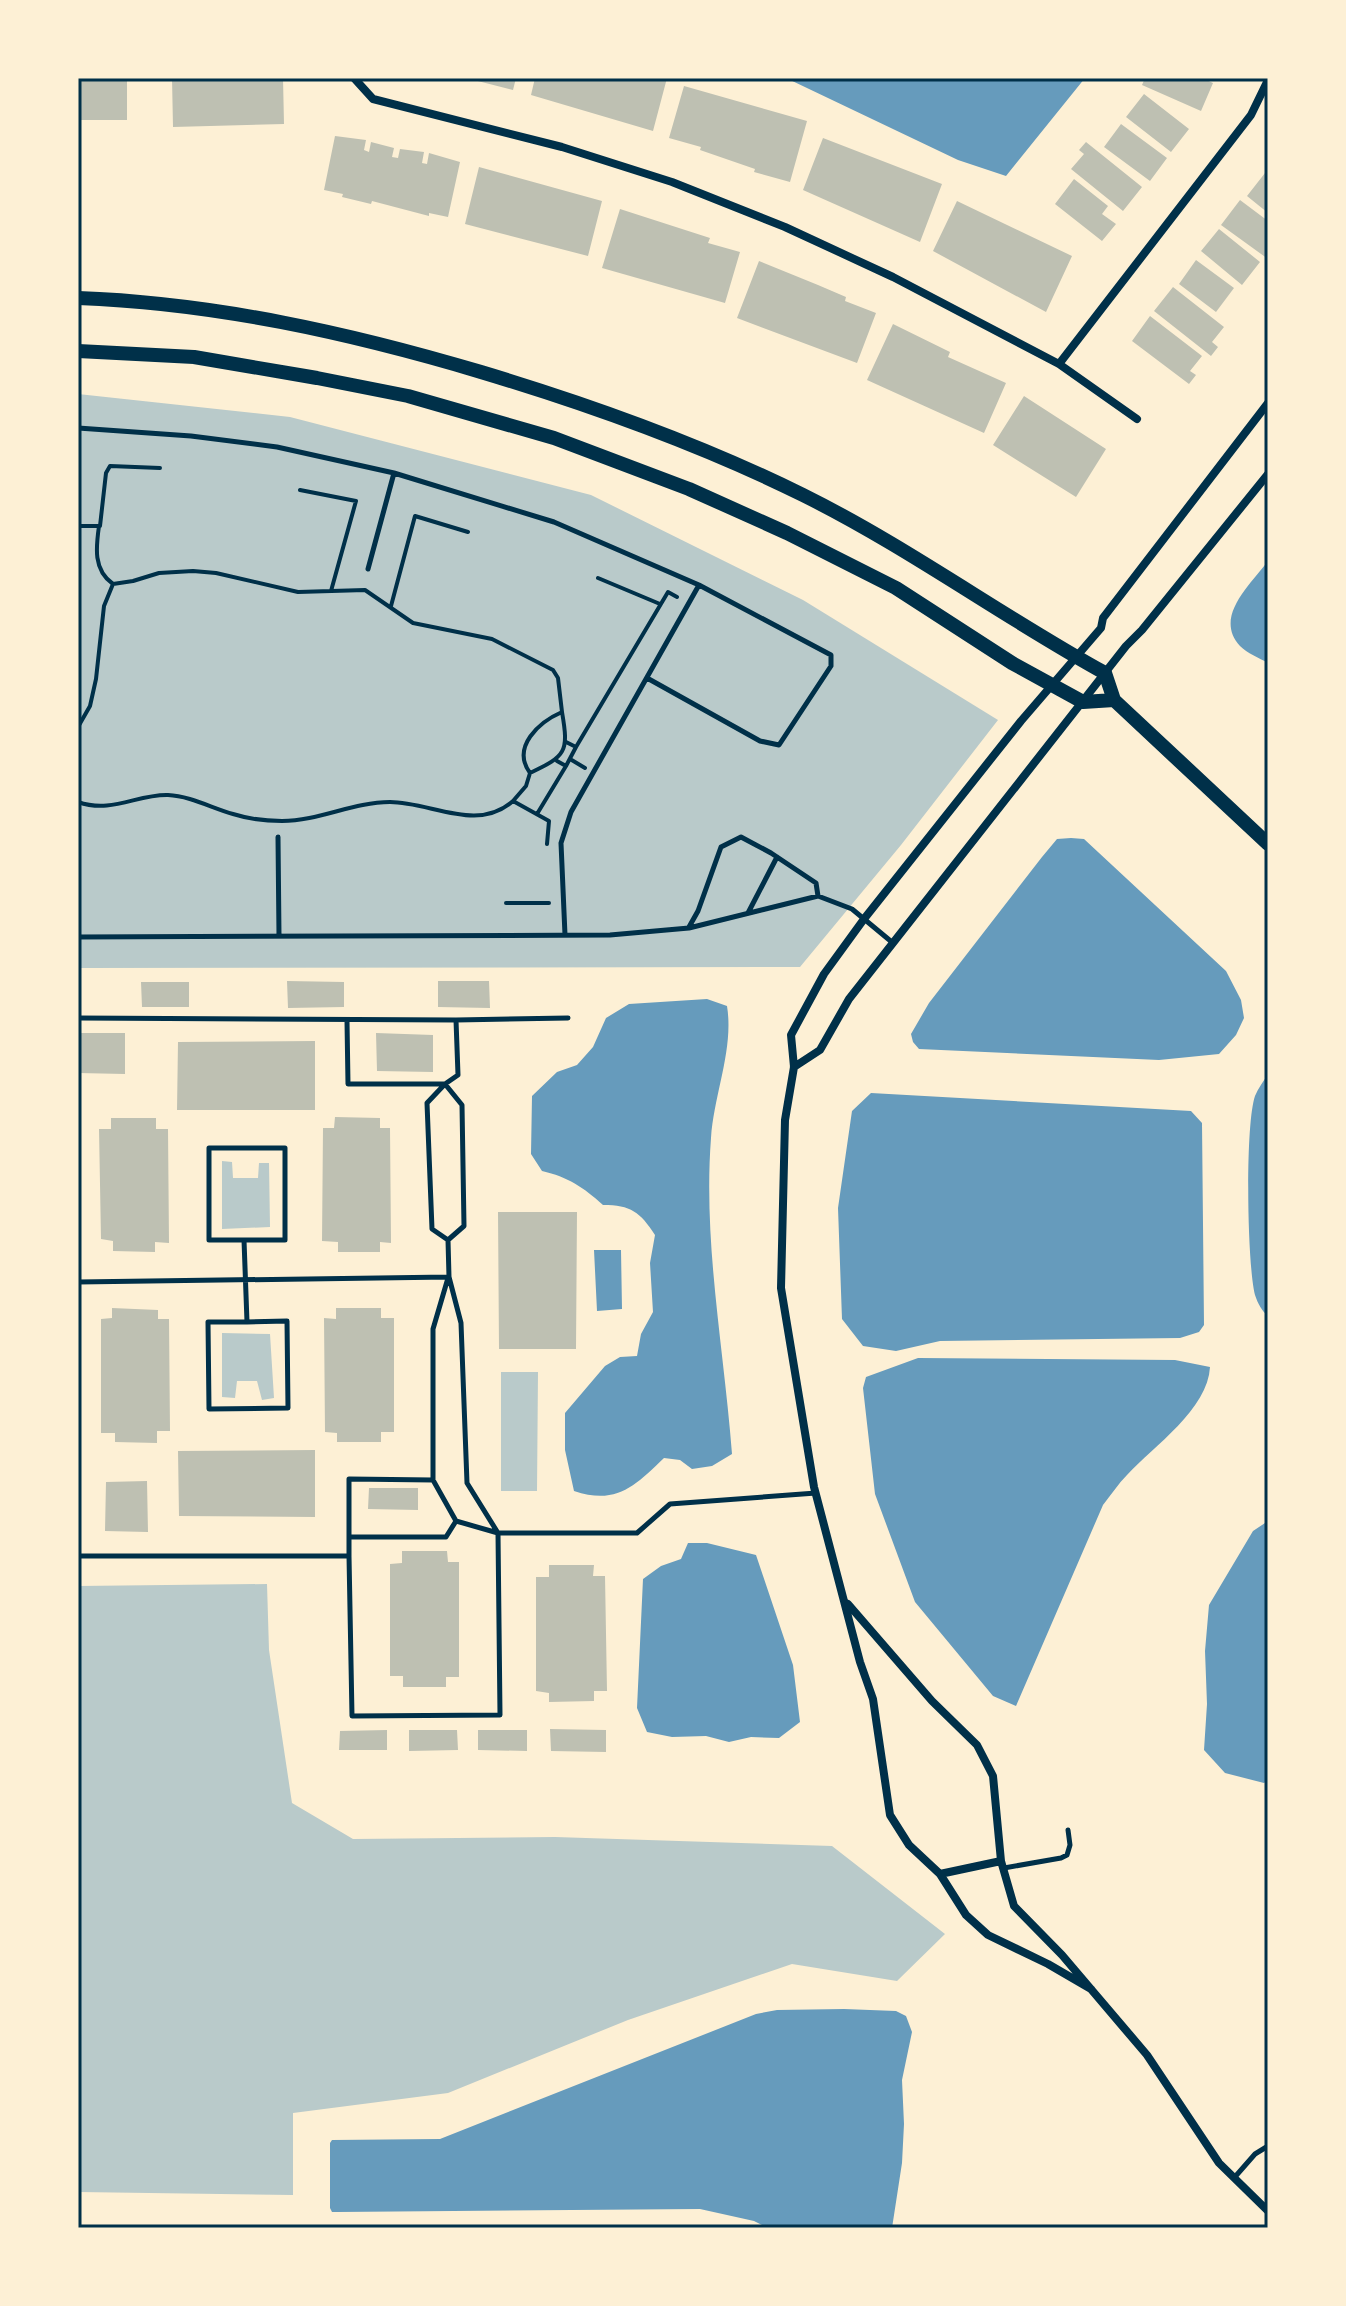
<svg xmlns="http://www.w3.org/2000/svg" width="1346" height="2306" font-family="'Titillium Web',sans-serif">
<style>
.green{fill:#b9caca}
.water{fill:#669bbc}
.building{fill:#bec0b2}
.lines{fill:none;stroke-linecap:round;stroke-linejoin:round}
.path{stroke:#003049;stroke-width:4}
.service{stroke:#003049;stroke-width:5}
.minor{stroke:#003049;stroke-width:8}
.secondary{stroke:#003049;stroke-width:14}
.neatline{fill:none;stroke:#003049;stroke-width:3}
</style>
<rect width="100%" height="100%" fill="#fdf0d5"/>
<!-- green -->
<path class="green" d="M78 394 290 417 591 495 803 600 998 720 901 845 800 967 78 968Z
M222 1161 232 1162 233 1178H258L259 1163H269L270 1227 222 1229Z
M222 1333 270 1334 274 1398 262 1400 257 1381H237L235 1398 222 1397Z
M501 1372H538L537 1491H501Z
M267 1584 269 1650 292 1803 353 1839 555 1837 832 1846 945 1934 897 1981 792 1964 628 2020 448 2093 293 2113V2195L78 2192V1586Z"/>
<!-- water -->
<path class="water" d="M786 78H1085L1006 176 958 160Z
M1268 561V663C1259 658 1247 653 1240 646 1213 617 1251 584 1268 561Z
M1071 838 1084 839 1226 971 1241 1000 1244 1018 1236 1035 1219 1054 1159 1060 919 1049 913 1042 911 1034 929 1003 1042 857 1057 839Z
M707 999 727 1006C734 1049 714 1094 711 1138 703 1243 724 1349 732 1454L712 1466 692 1469 680 1460 664 1458C634 1487 616 1505 574 1491L565 1450V1413L605 1366 620 1357 637 1356 641 1334 653 1312 650 1263 655 1235C640 1212 631 1205 603 1205 583 1187 568 1177 542 1171L531 1154 532 1096 557 1072 577 1065 593 1047 606 1018 629 1004Z
M1268 1075V1316C1262 1311 1258 1304 1255 1295 1247 1264 1245 1125 1255 1096 1258 1089 1263 1081 1268 1075Z
M871 1093 1191 1111 1202 1123 1204 1325 1199 1332 1180 1338 940 1341 896 1351 863 1346 842 1319 838 1208 852 1111Z
M594 1250H621L622 1309 597 1311Z
M918 1358 1175 1360 1210 1367C1208 1409 1154 1446 1127 1475 1118 1484 1111 1495 1103 1505L1016 1706 993 1696 915 1602 875 1494 863 1388 866 1377Z
M1268 1521V1780L1264 1783 1225 1773 1204 1750 1207 1704 1205 1651 1209 1605 1253 1531Z
M688 1543H707L756 1555 793 1665 800 1722 779 1738 751 1737 729 1742 706 1736 672 1737 647 1732 637 1708 643 1579 661 1566 681 1559Z
M844 2009 896 2011 906 2016 912 2032 902 2080 904 2124 902 2163 892 2228H768L754 2221 700 2209 338 2212H332L330 2208V2143L332 2140 440 2139 756 2014 777 2010Z"/>
<!-- building -->
<path class="building" d="M78 78H127V120H78Z
M172 78H283L284 124 173 127Z
M466 78H516L513 90Z
M535 78H667L653 131 531 95Z
M1145 78H1202L1213 83 1201 111 1142 85Z
M684 86 807 121 790 182 754 172 755 169 700 150 701 147 669 138Z
M1144 94 1189 129 1171 152 1126 117Z
M1121 124 1167 158 1150 181 1104 147Z
M335 136 366 140 364 150 369 152 371 142 394 148 392 157 398 158 400 149 424 152 422 163 427 164 429 153 460 162 448 217 429 213V216L372 201 371 204 342 197 343 194 324 190Z
M823 138 942 184 920 242 803 190Z
M1086 142 1142 187 1123 211 1071 169 1084 154 1079 150Z
M479 167 602 201 588 256 465 224Z
M1265 173 1268 175V213L1247 196Z
M1074 179 1108 206 1102 214 1116 224 1102 241 1055 204Z
M1240 200 1268 221V259L1221 225Z
M957 201 1072 256 1046 312 933 251Z
M620 209 710 238 708 243 740 252 725 303 602 268Z
M1219 229 1260 262 1242 285 1201 251Z
M1196 260 1234 288 1216 312 1179 284Z
M759 261 818 285 846 297 845 301 876 313 857 363 737 318Z
M1173 287 1224 327 1212 342 1218 347 1211 356 1154 311Z
M1150 316 1202 356 1190 371 1196 375 1189 384 1132 341Z
M893 324 950 352 948 357 1006 383 984 433 867 380Z
M1024 396 1106 449 1076 497 993 445Z
M287 981 344 982V1007L288 1008Z
M438 981H489L490 1008 438 1007Z
M141 982H189V1007H142Z
M78 1033H125V1074L78 1073Z
M376 1033 433 1035V1072L377 1071Z
M315 1041V1110H177L178 1042Z
M335 1117 380 1118V1128H390L391 1243 380 1242V1252H338V1242L322 1241 323 1128H334Z
M111 1118H156V1129H168L169 1243 155 1242V1252L113 1251V1241L101 1239 99 1129H111Z
M498 1212H577L576 1349H499Z
M112 1308 158 1310V1319H169L170 1431H157V1443L115 1442V1433H101V1319L112 1318Z
M336 1308H381V1318H394V1432H381V1442H337V1433L325 1432 324 1318 336 1319Z
M315 1450V1517L179 1516 178 1451Z
M147 1481 148 1532 105 1531 106 1482Z
M369 1488H418V1510L368 1509Z
M402 1551H447L448 1562H459V1677H446V1687H403V1676H390V1564L402 1563Z
M549 1565H594L593 1576H605L607 1691H594V1701L549 1702V1693L536 1691V1577H549Z
M550 1729 606 1730V1752L551 1751Z
M387 1730V1750H339L340 1731Z
M409 1730H457L458 1750 409 1751Z
M478 1730H527V1751L478 1750Z"/>
<g class="lines">
<!-- path -->
<path class="path" d="M300 490 356 501 331 591
M78 526H100L106 473 110 466 160 468
M598 578 660 604
M113 584 133 581 159 573 193 571 216 573 298 592 365 590 413 623 492 639 553 670 558 678 562 712
M391 606 415 516 468 532
M78 727 90 706 96 679 104 606 113 584C93 570 96 547 99 526
M566 742 576 747 668 592 677 597
M570 759 585 768
M566 766 576 747
M513 801 526 786 530 773C511 747 539 722 562 712 569 752 566 756 530 773
M78 802C112 814 137 794 168 795 190 796 212 808 233 814 249 819 265 821 282 821 319 821 353 802 390 802 431 802 477 833 513 801L549 821 547 844
M537 814 566 766 557 761
M506 903H549"/>
<!-- service -->
<path class="service" d="M78 428 191 436 277 447 394 473 554 522 699 585 831 655V666L779 745 760 741 647 678
M368 569 394 473
M278 837 279 936
M748 913 777 857
M689 927 698 911 721 847 741 837 771 853 816 883 818 896
M565 935 561 843 571 812 699 585
M78 937 610 935 689 928 818 896 852 909 893 943
M78 1018 456 1020 458 1075 445 1084 427 1103 432 1229 448 1240
M456 1020 568 1018
M244 1240H285V1148H209V1240H244L247 1322H208L209 1409 288 1408 287 1321 247 1322
M448 1278 433 1329V1480L456 1521 498 1533H637L670 1504 816 1493
M78 1282 449 1277
M349 1537H446L456 1521
M78 1556H349L352 1716 500 1715 498 1533 467 1483 461 1323 449 1277 448 1240 464 1226 462 1105 445 1084H348L347 1021
M349 1556V1479L433 1480
M1004 1868 1061 1858 1067 1855 1070 1845 1068 1830
M1234 2178 1255 2154 1268 2146"/>
<!-- minor -->
<path class="minor" d="M354 78 373 99 562 147 672 182 785 227 893 277 1059 364 1137 419
M1059 364 1251 115 1268 80
M794 1067 820 1050 849 999 1126 646 1142 630 1268 474
M848 1604 932 1701 977 1745 993 1776 1001 1861 1014 1906 1062 1955 1147 2055 1219 2163 1268 2211
M940 1874 1001 1861
M1091 1989 1048 1964 988 1935 966 1915 940 1874 909 1845 890 1815 873 1699 860 1662 814 1487 781 1288 785 1120 794 1067 791 1035 824 974 864 919 1021 721 1101 628 1103 618 1268 403"/>
<!-- secondary -->
<path class="secondary" d="M78 298C215 303 350 333 481 372 591 405 700 444 803 495 908 547 1003 617 1105 673L1114 700 1268 844
M78 351 194 357 317 378 408 396 554 438 689 489 787 533 896 588 1012 663 1083 702 1114 700"/>
</g>
<!-- border -->
<rect width="1346" height="2306" fill="none" stroke="#fdf0d5" stroke-width="160"/>
<rect x="80" y="80" width="1186" height="2146" class="neatline"/>
</svg>
